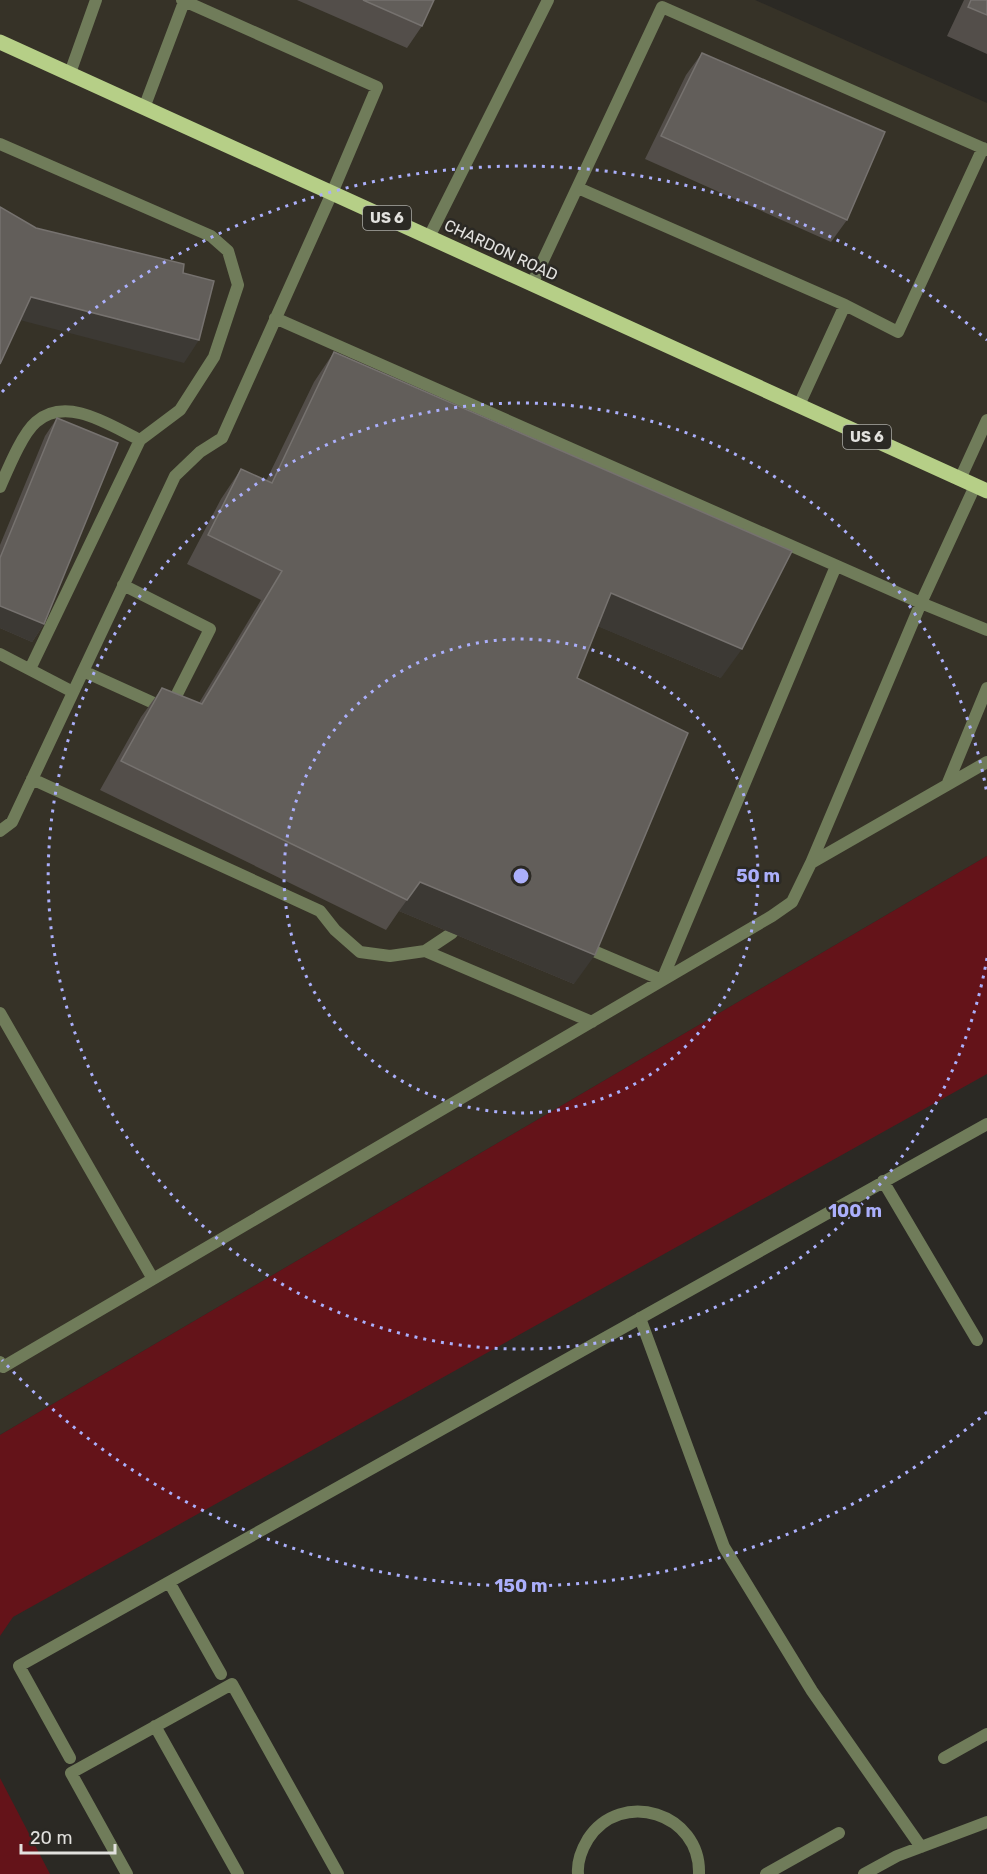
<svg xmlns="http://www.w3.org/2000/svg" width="987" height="1874" font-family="Rubik,sans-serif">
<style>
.built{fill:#363227}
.green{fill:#641319}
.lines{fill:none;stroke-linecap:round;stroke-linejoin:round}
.lane{stroke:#707c5a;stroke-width:12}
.street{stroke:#707c5a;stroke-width:12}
.primary{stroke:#b6cf87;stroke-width:15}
.wall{fill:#534e4a}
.shaded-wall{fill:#3c3934}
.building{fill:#625e5a;stroke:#76726f;stroke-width:1.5}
.ring{fill:none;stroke:#abaffb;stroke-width:3;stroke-dasharray:3 6}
.labels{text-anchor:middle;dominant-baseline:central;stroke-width:5;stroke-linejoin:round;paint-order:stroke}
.shield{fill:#2b2924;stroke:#abaaa6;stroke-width:1.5}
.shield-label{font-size:15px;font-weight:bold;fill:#e2e1de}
.street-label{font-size:16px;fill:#e2e1de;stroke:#2b2924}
.centre{fill:#abaffb;stroke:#2b2924;stroke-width:3}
.ring-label{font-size:18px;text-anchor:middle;font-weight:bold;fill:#abaffb;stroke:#2b2924;stroke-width:5;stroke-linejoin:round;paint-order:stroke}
</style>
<rect width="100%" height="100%" fill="#2b2924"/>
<!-- built -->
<path class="built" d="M0 0H755L987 103V856L0 1435Z"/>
<!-- green -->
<path class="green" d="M987 856V1074L13 1617 0 1636V1435Z
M0 1778 50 1874H0Z"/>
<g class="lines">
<!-- lane -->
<path class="lane" d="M70 73 96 0
M144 108 184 2
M0 144 211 236 228 251 238 285 214 357 180 410 140 440 30 669
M578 188 845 305
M429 237 548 0
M532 284 662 7 987 150
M275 318 921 603 975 486
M799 405 845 305 898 332 983 148
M0 487C8 469 22 434 36 422 67 395 111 426 140 440
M0 654 73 692
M83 671 169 710 210 629 123 585
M32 779 320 911 335 930 360 952 390 956 425 951 592 1022
M947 785 987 688
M0 831 12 822 175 476 200 452 222 438 332 193 377 87 182 0
M811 863 921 603 987 630
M589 949 662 980 836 566
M425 951 452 933
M0 1013 153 1279
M883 1181 977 1340
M640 1318 724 1547 812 1691 921 1847
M0 1362 3 1367 772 916 792 902 811 863 987 762
M169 1582 221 1674
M155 1726 238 1874
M70 1758 19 1666 987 1124
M944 1758 987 1734
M127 1874 71 1773 232 1684 338 1874
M578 1874C577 1862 582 1849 588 1839 621 1788 701 1813 699 1874
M766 1874 839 1833
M864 1874 897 1856 987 1822"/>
<!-- street -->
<path class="street" d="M960 479 987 420"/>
<!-- primary -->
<path class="primary" d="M0 42 987 491"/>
</g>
<!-- wall -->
<path class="wall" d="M297 0H434L422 26 407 48Z
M964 0H987V54L947 36Z
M702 53 847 220 831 242 645 159 686 75Z
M334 352 721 678 598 626 577 678 574 984 399 911 386 930 100 790 141 717 162 688 199 703 261 600 187 564 221 499 241 469 266 481 314 382Z
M57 418 44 624 32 642 0 628V545L45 436Z"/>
<!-- shaded-wall -->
<path class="shaded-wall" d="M31 297 199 340 184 363 16 319Z
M611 593 742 649 721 678 590 623Z
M0 606 44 624 32 642 0 628Z
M420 882 595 955 574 984 399 911Z"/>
<!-- building -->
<path class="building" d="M363 0H434L422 26Z
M971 0H987V15L968 7Z
M702 53 885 132 847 220 661 136Z
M0 207 36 228 184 264 183 273 214 281 199 340 31 297 0 364Z
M334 352 792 551 742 649 611 593 577 678 688 733 595 955 420 882 407 900 121 761 162 688 202 704 282 571 208 535 241 469 272 483Z
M57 418 118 443 44 624 0 606V558Z"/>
<!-- distance rings -->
<g class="ring">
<circle cx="521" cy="876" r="237"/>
<path d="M987 958A473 473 0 1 1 987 794"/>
<path d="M987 1412A710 710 0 0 1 2 1360M2 392A710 710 0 0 1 987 340"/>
</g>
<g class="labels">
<!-- shield labels -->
<g class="shield">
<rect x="363" y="206" width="48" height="24" rx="4.5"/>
<rect x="843" y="425" width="48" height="24" rx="4.5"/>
</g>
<g class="shield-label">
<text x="387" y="218">US 6</text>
<text x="867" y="437">US 6</text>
</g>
<!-- street labels -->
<g class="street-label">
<text transform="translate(501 250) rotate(25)">CHARDON ROAD</text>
</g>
</g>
<circle cx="521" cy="876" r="9" class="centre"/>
<g class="ring-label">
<text x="758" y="882">50 m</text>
<text x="855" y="1217">100 m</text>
<text x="521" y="1592">150 m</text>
</g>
<!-- scale -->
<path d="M21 1844v9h94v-9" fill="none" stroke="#e2e1de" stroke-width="3"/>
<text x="30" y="1844" font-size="18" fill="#e2e1de" stroke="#2b2924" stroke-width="4.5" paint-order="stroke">20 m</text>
</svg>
